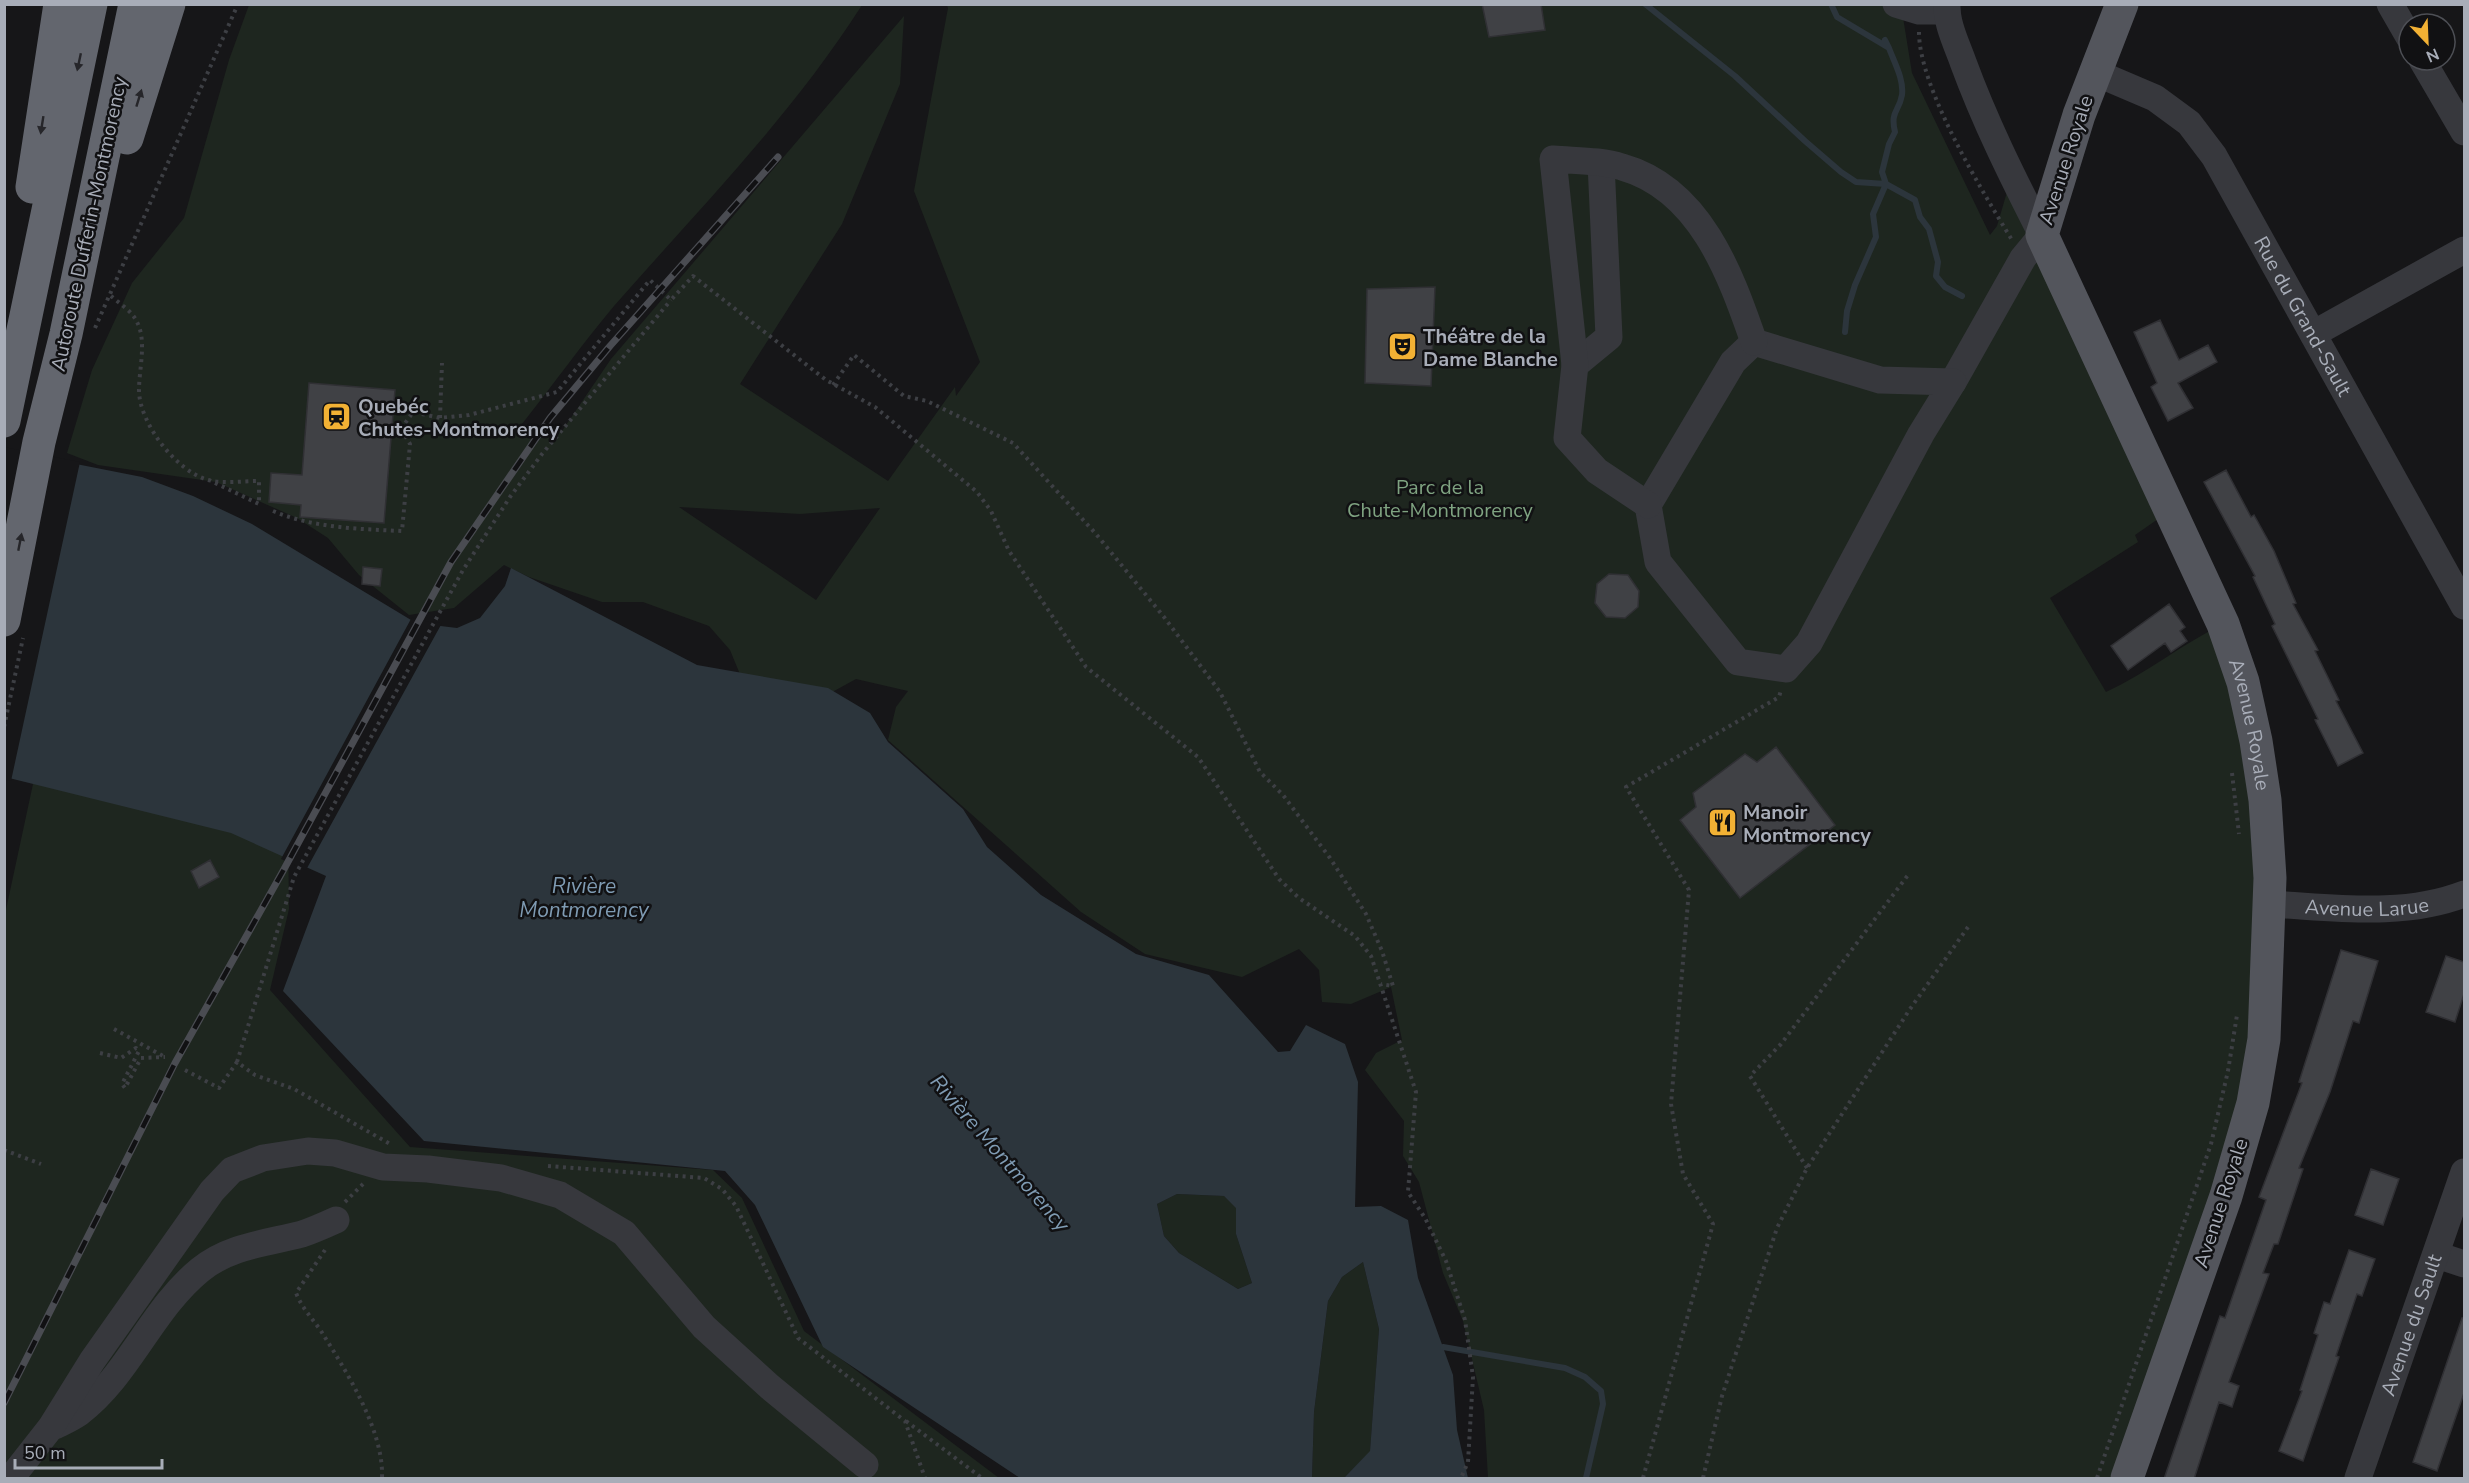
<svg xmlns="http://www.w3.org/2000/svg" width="2469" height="1483" font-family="'Nunito Sans',sans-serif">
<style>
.green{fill:#1e261f;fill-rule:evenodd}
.water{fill:#2c353c;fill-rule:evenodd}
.pier{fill:#161618}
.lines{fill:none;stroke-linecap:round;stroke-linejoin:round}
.stream{stroke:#2c353c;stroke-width:6}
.building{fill:#404145;stroke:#303034;stroke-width:1.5}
.path{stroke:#3d3f44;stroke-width:4;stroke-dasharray:3 4.5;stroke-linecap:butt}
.minor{stroke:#37383d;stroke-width:27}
.major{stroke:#53555c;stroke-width:33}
.highway{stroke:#63666e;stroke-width:33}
.rail-casing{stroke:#4a4c52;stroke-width:7}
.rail{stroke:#111113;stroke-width:4.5;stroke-dasharray:14;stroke-linecap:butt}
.oneway{fill:#26262a}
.labels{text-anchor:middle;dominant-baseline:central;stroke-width:5;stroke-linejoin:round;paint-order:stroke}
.street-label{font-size:20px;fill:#a8adb8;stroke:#111113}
.poi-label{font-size:20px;font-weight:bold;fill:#a8adb8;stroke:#111113;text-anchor:start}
.park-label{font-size:20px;fill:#7fa381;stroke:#111113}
.water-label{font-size:21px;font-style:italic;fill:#7f9bb3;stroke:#111113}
</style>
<rect width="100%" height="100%" fill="#161618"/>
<!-- green -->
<path class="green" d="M249 5H862C792 115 700 208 614 306 582 344 553 385 522 424L562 431 611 359 904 16 900 84 842 224 740 384 888 481 955 387 956 396 980 362 914 191 948 8 947 5H1901L1912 73 1990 235 1997 226 2012 175 2171 510 2135 535 2138 542 2050 598 2106 692C2147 673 2182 644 2223 624L2243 682 2264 1039 2127 1478H1488L1484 1410 1463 1321 1443 1273 1419 1182 1403 1156 1404 1121 1365 1070 1376 1053 1402 1040 1391 987 1351 1004 1322 1002 1319 970 1299 949 1242 977 1145 954 1081 912 888 740 896 707 908 691 856 679 814 702 744 684 730 650 709 626 643 602H602L529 577 504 565 454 608 409 615 359 575 328 538 297 518 216 482 98 465 67 453 92 370 132 283 184 218 229 60ZM679 507 800 514 880 508 816 600Z
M36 770 288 834 289 909 270 990 410 1147 713 1170 742 1198 804 1331 999 1478H5L4 919Z
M1177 1194 1224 1196 1236 1207V1234L1252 1283 1238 1289 1179 1253 1164 1236 1157 1204Z
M1363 1262 1379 1329 1370 1452 1344 1478H1312L1314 1412 1328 1301 1342 1277Z"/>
<!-- water -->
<path class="water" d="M5 450 142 477 193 496 252 524 416 623 457 628 480 618 505 586 511 568 697 665 828 688 870 713 888 742 963 809 987 847 1041 895 1136 954 1209 975 1278 1052 1290 1051 1306 1025 1345 1044 1358 1082 1355 1207 1381 1206 1408 1220 1418 1278 1453 1375 1457 1430 1468 1478H1344L1370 1451 1379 1329 1363 1262 1342 1277 1328 1301 1314 1412 1312 1478H1020L823 1347 755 1205 725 1171 424 1141 283 991 326 876 231 833 5 777ZM1177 1194 1224 1196 1236 1208V1234L1252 1283 1238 1289 1179 1253 1164 1236 1157 1204Z"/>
<!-- pier -->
<path class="pier" d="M4 447 80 462 11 781 4 780Z
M412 617 417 620 442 623 306 870 281 859Z"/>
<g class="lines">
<!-- stream -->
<path class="stream" d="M1645 4 1735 76 1805 141 1841 172 1856 182 1886 184 1915 200 1920 217 1929 229 1938 262 1936 276 1945 287 1962 296
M1831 4 1837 17 1889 48 1885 40
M1845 332 1847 311 1855 285 1876 237 1873 214 1886 184 1882 172 1889 144 1895 132C1890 111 1899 112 1902 95 1904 79 1894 62 1889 48
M1443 1347 1565 1368 1585 1377 1601 1391 1603 1404 1586 1478"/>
</g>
<!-- building -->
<path class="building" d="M1482 4H1541L1545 30 1489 37Z
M1435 287 1431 386 1365 383 1367 289Z
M2160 320 2179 360 2208 345 2217 362 2178 383 2193 408 2168 421 2151 387 2157 383 2134 332Z
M309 383 395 390 384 523 300 517 301 505 269 502 271 473 302 475Z
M2226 470 2251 517 2254 515 2274 551 2296 603 2293 604 2318 650 2315 651 2339 700 2336 701 2363 753 2338 766 2315 720 2318 719 2272 626 2275 624 2253 577 2255 576 2204 482Z
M363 567 382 569 380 586 362 584Z
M1609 574 1628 575 1639 591 1638 607 1625 618 1606 617 1595 603 1597 584Z
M2169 604 2185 627 2180 631 2187 641 2171 652 2165 643 2128 670 2111 646Z
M1776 747 1835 825 1740 898 1680 820 1696 807 1693 793 1745 754 1757 762Z
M210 860 219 877 199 888 191 871Z
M2341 950 2378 961 2359 1023 2353 1021 2330 1092 2299 1168 2303 1169 2278 1244H2274L2263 1273 2269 1274 2229 1382 2239 1386 2232 1407 2219 1402 2194 1479H2164L2220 1316 2225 1318 2266 1200 2259 1197 2302 1083 2299 1082Z
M2446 956 2464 962V994L2455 1022 2426 1012Z
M2371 1169 2399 1179 2383 1225 2355 1215Z
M2349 1250 2375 1259 2362 1296 2357 1294 2336 1356 2339 1357 2303 1461 2279 1451 2302 1391 2300 1390 2318 1335 2314 1333 2324 1302 2330 1304Z
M2462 1318H2464V1393L2437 1471 2413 1462Z"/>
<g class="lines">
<!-- path -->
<path class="path" d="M1919 32C1919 88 1982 191 2012 240
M111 296C119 303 133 312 137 322 147 341 139 369 139 390 139 423 176 471 208 480 223 484 243 481 259 481V504L209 480
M95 328 238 4
M833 385 854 355 904 396 927 401 1013 443 1096 534 1164 617 1220 692 1260 772 1283 795 1330 858 1366 914 1382 951 1393 986 1381 984
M440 418 442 363
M401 429 413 412 440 418 469 415 557 392 650 280 671 300 693 276 826 380 875 407 977 492 991 511 1009 551 1086 667 1198 757 1279 879 1299 898 1355 936 1371 956 1416 1092 1408 1192 1425 1218 1446 1261 1465 1320 1473 1377 1468 1462 1461 1478
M273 511C313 528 359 529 402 531L410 444 401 429 392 424
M4 727 23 638
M2232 773 2239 834
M114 1029 163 1056
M100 1053 121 1058 136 1048 139 1051 122 1084 125 1088 141 1058 165 1057
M237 1062 294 877 463 570 510 497 542 454 671 300
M185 1070 219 1088 237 1062 255 1075 294 1089 390 1144
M4 1150 41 1164
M548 1166 704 1178 722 1189 736 1206 798 1338 905 1421 925 1478
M1807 1168 1750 1076 1781 1044 1908 875
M345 1202 363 1184
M325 1250 296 1293C302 1308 312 1318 321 1331 346 1371 384 1430 382 1478
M906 1421 982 1478
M1643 1478 1713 1224 1683 1174 1671 1104 1689 890 1626 787 1779 697 1781 690
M1703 1478 1722 1396 1777 1228 1807 1168 1910 1009 1968 927
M2097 1478 2211 1144 2228 1071 2237 1015"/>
<!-- minor -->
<g class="minor">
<path d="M1896 4 1919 11H1947"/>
<path d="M1947 4C1946 23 1957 45 1963 62 1985 122 2013 178 2042 235L2023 258 1953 382"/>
<path d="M2390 4 2409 37"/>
<path d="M2422 60 2464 132"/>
<path id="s1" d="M2094 72 2155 98 2189 123 2214 156 2464 606"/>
<path d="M2313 334 2464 250"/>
<path d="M1754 342 1880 380 1953 382 1921 434 1809 643 1786 669 1738 662 1658 562 1648 505 1733 362Z"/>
<path d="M1575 365 1609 337 1601 163"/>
<path d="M1648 505 1597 471 1567 438 1575 365 1553 159C1576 161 1600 160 1622 167 1700 189 1730 273 1754 342"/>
<path id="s2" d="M2268 904C2333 907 2402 918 2464 894"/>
<path d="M2437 1255 2464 1264"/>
<path d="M55 1426C63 1422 72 1418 79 1413 129 1375 151 1310 200 1270 229 1246 267 1243 302 1234 314 1230 325 1225 336 1220"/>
<path d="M11 1478 51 1427 92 1361 212 1191 232 1170 263 1158 308 1151 335 1153 383 1167 428 1169 501 1178 560 1195 624 1233 704 1327 770 1387 865 1465"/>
<path id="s3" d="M2358 1478 2464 1172"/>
</g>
<!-- major -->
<path class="major" id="s4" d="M2122 4 2079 115 2042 235 2223 624 2243 682 2256 741 2265 800 2270 878 2264 1039 2253 1103 2226 1196 2127 1478"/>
<!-- highway -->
<path class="highway" d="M127 138 169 4
M32 187 60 4
M4 421 91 4
M4 620 39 442 66 334 135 4"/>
<defs>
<path id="rail" d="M4 1403 175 1063 283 871 451 562 550 418 610 346 778 157"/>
</defs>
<!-- rail casing -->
<use href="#rail" class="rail-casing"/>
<!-- rail -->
<use href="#rail" class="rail"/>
</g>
<!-- one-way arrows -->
<defs><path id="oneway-solid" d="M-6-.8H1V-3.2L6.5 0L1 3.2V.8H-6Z" transform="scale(1.5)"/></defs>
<g class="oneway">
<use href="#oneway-solid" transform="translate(79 62) rotate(102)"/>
<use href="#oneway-solid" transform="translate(139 98) rotate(-73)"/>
<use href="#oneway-solid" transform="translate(42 125) rotate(99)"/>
<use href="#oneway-solid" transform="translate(20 542) rotate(-79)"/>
</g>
<!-- icons -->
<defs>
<symbol id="theatre-square" viewBox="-11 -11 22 22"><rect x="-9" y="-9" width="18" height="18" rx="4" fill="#f2b134" stroke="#111113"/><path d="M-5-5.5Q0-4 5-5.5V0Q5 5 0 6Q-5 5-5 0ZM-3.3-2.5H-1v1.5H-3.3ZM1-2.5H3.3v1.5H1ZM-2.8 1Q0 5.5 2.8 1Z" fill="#111"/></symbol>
<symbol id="station-square" viewBox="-11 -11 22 22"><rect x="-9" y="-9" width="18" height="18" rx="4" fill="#f2b134" stroke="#111113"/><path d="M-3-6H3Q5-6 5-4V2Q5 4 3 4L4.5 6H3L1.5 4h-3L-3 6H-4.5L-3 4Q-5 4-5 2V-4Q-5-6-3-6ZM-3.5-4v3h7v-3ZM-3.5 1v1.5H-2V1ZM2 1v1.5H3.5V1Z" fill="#111"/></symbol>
<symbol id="restaurant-square" viewBox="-11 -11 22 22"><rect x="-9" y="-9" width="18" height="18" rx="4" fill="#f2b134" stroke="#111113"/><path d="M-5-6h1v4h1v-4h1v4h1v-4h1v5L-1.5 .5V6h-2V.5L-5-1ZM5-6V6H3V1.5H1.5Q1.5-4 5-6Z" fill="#111"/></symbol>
</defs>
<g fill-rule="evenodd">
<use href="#theatre-square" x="1386" y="330" width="33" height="33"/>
<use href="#station-square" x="320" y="400" width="33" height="33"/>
<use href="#restaurant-square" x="1706" y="806" width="33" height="33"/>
</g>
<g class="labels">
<!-- street labels -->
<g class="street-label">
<text transform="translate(2066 160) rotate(-72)">Avenue Royale</text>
<text transform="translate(89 224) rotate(-78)">Autoroute Dufferin-Montmorency</text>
<text stroke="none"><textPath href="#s1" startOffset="333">Rue du Grand-Sault</textPath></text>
<text stroke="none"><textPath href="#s4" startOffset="778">Avenue Royale</textPath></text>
<text stroke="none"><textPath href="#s2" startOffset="99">Avenue Larue</textPath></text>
<text transform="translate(2221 1203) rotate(-72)">Avenue Royale</text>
<text stroke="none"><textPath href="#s3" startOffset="162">Avenue du Sault</textPath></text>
</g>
<!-- poi labels -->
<g class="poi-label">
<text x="1423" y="336">Théâtre de la<tspan x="1423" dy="23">Dame Blanche</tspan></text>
<text x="358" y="406">Quebéc<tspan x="358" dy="23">Chutes-Montmorency</tspan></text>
<text x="1743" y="812">Manoir<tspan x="1743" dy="23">Montmorency</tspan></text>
</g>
<!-- park labels -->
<g class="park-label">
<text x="1440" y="487">Parc de la<tspan x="1440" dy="23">Chute-Montmorency</tspan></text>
</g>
<!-- water labels -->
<g class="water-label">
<text x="584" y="886">Rivière<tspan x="584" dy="24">Montmorency</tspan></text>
<text transform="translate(1000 1153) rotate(49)">Rivière Montmorency</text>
</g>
</g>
<!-- border -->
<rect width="2469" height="1483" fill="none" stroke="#a8adb8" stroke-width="12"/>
<!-- north arrow -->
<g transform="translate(2427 42) rotate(157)"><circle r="28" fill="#111113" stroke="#4d4f55" stroke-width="1.5"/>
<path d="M0-4.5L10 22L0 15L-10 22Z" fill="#f2b134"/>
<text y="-9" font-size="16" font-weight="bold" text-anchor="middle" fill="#a8adb8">N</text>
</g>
<!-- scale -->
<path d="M15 1459v9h147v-9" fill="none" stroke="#a8adb8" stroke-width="3"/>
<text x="24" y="1459" font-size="18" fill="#a8adb8" stroke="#111113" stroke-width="4.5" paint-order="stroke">50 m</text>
</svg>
